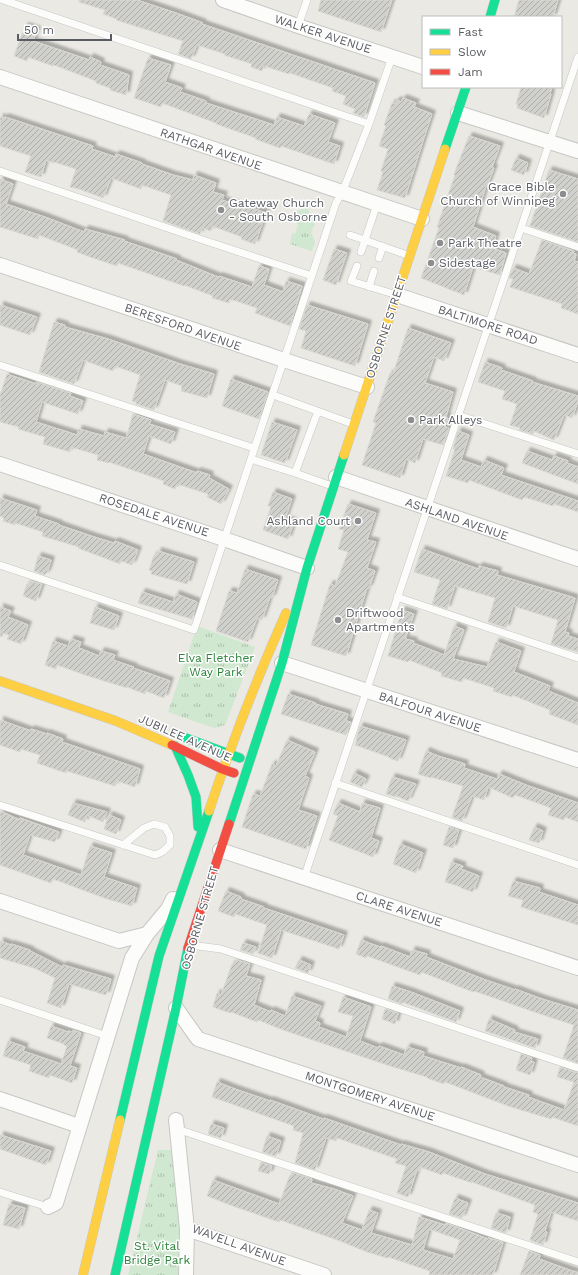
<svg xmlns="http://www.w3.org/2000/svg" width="578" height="1275" font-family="'Work Sans',sans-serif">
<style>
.park{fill:url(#park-tufts)}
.building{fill:url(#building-hatch);stroke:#dad8d2;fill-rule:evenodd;filter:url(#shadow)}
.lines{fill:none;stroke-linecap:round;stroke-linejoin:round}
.lane-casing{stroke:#c6c7c5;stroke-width:8}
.street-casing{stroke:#c6c7c5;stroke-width:16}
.fast-casing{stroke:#c7c8c7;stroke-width:10}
.slow-casing{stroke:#c7c8c7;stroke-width:10}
.jam-casing{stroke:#c7c8c7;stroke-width:10}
.lane{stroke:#fcfcfb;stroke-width:7}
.street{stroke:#fcfcfb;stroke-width:14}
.fast{stroke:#16e098;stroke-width:9}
.slow{stroke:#ffcf43;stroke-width:9}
.jam{stroke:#f24e42;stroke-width:9}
.poi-dot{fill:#8c8d8f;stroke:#fff;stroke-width:1.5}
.labels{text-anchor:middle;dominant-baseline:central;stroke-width:3;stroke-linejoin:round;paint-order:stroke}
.street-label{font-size:12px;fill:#595c62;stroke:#fff}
.poi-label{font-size:12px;fill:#595c62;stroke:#fff;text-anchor:start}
.park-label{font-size:12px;fill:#2e843c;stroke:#fff}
</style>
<defs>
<pattern id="park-tufts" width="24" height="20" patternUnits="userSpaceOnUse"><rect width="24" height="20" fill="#d0e8cf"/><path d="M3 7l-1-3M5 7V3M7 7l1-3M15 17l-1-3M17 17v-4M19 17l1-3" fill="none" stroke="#acbfab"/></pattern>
<pattern id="building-hatch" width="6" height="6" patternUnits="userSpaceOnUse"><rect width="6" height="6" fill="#d0d0cc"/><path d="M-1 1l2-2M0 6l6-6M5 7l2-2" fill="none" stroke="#acaca9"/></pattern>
<filter id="shadow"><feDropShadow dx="3.5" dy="-3.5" stdDeviation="1" flood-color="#0004"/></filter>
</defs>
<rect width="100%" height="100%" fill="#eae9e3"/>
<!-- park -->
<path class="park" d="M307 206 311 216H313L316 220 311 232 315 242 312 251 290 244 292 233 295 234 298 225 292 214Z
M197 626 255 647 225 725 214 728 168 712Z
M158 1150H172L180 1229 179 1275H128Z"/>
<!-- building -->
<path class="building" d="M79 0H137L176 13 203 23 202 24 375 83 364 117 353 113 355 109 343 104 346 96 332 91 333 88 290 73 289 74 264 66 262 71 251 67 252 64 224 55 225 54 197 45 191 59 178 54 183 41 116 20 117 19 103 14 105 10 79 2Z
M321 0H392L381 32 318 11Z
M519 0H558L553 17H514Z
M25 26 37 30 33 41 89 60 90 57 101 62 100 65 129 75 126 95 110 90V88L96 83V81L67 70 54 65 53 66 28 57 27 61 14 56Z
M148 58 171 65 165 82 182 88 180 92 206 101V103L274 125 277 117 304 126 309 114 335 123 328 142 340 146 334 164 281 146 280 148 266 143 255 139 256 138 216 124V123L162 103 161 107 134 98Z
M521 87H552L550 94H551L544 118 517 108 518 105 516 104Z
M403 98 416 103 414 107 432 114 423 141 405 198 377 190 383 172 381 171 388 149 379 146 386 126 384 125 392 103 395 104 397 100 401 102Z
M0 117 5 119V117L93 146 92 149 115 157 116 154 142 163V164L173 175 193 180 194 175 216 183 213 192 224 195 222 200 246 208V206L266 213 255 244 241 239 242 237 212 226 211 231 202 228 200 234 163 221 171 195 142 185 141 189 111 178 103 198 79 189 70 187 76 169 54 162V163L46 160 41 177 25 172 31 156 0 146Z
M469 136 500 146 492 167 494 168 487 186H486L473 227 496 236 492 248 506 253 500 275 473 267 464 295 421 278 439 228 437 227 455 175 454 174Z
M516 158 528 163 524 175 511 170Z
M549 170 578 179V242L530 226Z
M0 179 13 184 6 204 45 217 84 232 85 229 125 240 124 241 177 259 176 260 218 277 219 276 252 287 259 266 269 269 264 285 283 292 286 281 302 286 290 326 255 313 257 308 230 299 229 303 212 298 213 296 184 285V286L118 263 117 266 90 257 77 252 78 250 39 235 38 239 0 227Z
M542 240 574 251 573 253 576 254 574 261 578 262V314L561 308 562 304 510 287 513 279 509 278 513 268 529 274Z
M334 249 347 253 336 285 323 280Z
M0 305 37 317 30 335 0 325Z
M307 305 368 324 355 366 301 348 306 331 299 329Z
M54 322 65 325V327L108 339 180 364 214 374 207 398 181 391 182 386 165 380 154 410 136 404V402L132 401 140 375 115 366 113 371 83 360 74 384 39 372Z
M408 328 451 343 444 361 434 357 425 383 453 392 446 417 448 418 445 427 449 428 443 445 423 439 415 463 406 459 400 478 362 465 376 423 373 422 390 373 393 374Z
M485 362 502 368 501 370 533 381 532 382 578 396V401L572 418 564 415 554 440 534 431 533 434 519 430 520 428 510 425 517 404 502 399 505 391 478 382Z
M7 374 36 384V382L71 393 70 396 83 401 78 414 42 402 36 422 77 435 79 429 104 436 105 432 126 438 133 414 151 420 149 424 175 432 171 444 149 436 143 454 197 473V471L210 475 209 478 229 489 221 504 207 497 208 494 177 484 175 489 163 484 164 481 109 462 108 463 97 460 98 455 71 447 70 452 43 444 45 437 18 429 19 427 0 422V395Z
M231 379 268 392 259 419 222 406Z
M272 422 297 430 285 463 261 455Z
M458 431 469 435 461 460 481 467 484 460 504 468 501 475 578 501V512L554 504 553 506 524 497 522 500 469 480 468 483 446 476 455 449H453Z
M527 451 552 460 554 456 568 461 567 463 578 467V484L522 463Z
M273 492 292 499 285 519 294 522 288 539 263 530 271 507 268 506Z
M0 498 37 510 35 516 59 524V525L94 537 114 543 115 541 138 550 132 565 121 561 120 564 78 548 79 547 42 536 43 532 15 523V525L3 521 4 518 0 516Z
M348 504 376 513 367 540 376 542 367 568 375 571 369 588H367L346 656 311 645 330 584 335 586 348 552 338 549 344 530 339 529Z
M422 549 478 569 479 566 498 571 497 575 575 598 565 632 569 633 568 636 578 639V652L551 644 558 620 513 606 506 628 488 622 495 598 455 586 447 609 432 604 440 580 414 572Z
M158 551 194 562 187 584 151 574 152 571 149 570 154 555 157 556Z
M38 556 51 560 47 573H46L45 575 34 571Z
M245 569 278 580 272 598 270 597 262 620 257 618 248 642 216 631 229 591 237 593Z
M31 581 42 584 36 601 23 596 27 584 29 585Z
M142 592 173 602 176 594 197 602 192 619 138 603Z
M0 607 11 611 8 617 28 625 21 644 7 639 9 635 3 633 2 637 0 636Z
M95 607 119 616 114 630 90 623Z
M402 610 414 614 405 639 414 641 413 643 444 655 454 626 464 630 453 659 487 667 496 642 521 651 514 672 550 686 548 691 578 703V725L549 714 550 710 512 695V697L493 691 494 688 463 678 462 682 441 676 442 673 409 660 408 662 388 656Z
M71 639 81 642 79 648 99 656 101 651 115 655 113 660 134 667 133 668 156 676 170 681 164 698 146 691 145 694 127 687V688L88 676 57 665 56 669 45 665 53 641 68 646Z
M288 694 316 703 315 704 348 714 346 721 351 722 346 735 281 714Z
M0 720 31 731V729L47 734V733L63 739 62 742 140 769 135 787 117 781 115 786 67 771 66 773 37 763 40 755 21 749 20 752 0 745Z
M360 726 406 740 398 761 389 758V757L355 745 357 739H356Z
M287 740 315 752 305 776 309 778 298 810 317 816 306 849 242 827 253 794 260 796 272 764 276 766Z
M426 751 438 756 465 764 464 768 497 779 499 774 526 785 578 803V822L565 817 564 820 548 815 551 808 515 795 513 798 488 787 484 800 472 796 462 821 452 817 463 786 431 777V778L418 774Z
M354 773 366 779 362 787 350 782Z
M392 777 416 784 408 801 396 796V797L386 794Z
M73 803 107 812 103 822 87 815 85 822 68 815Z
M338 803 360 812 362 803 380 808 371 838 379 841 373 857 329 840 338 816 333 814Z
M0 811 20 820V818L59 832 55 842 30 835 23 855 81 875 90 846 112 853 104 877 137 888 132 906 107 899 53 879 51 883 0 865Z
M109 815 121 820 116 834 104 829Z
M449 827 459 830 453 848 443 845Z
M534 827 543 831 539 843 529 840Z
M400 844 423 853 416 873 393 864Z
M451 862 463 866 461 869 479 876 473 892 461 888V887L445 882Z
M513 881 540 888 539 892 578 905V925L521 907 523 900 508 896Z
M226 891 241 897V899L264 907V908L344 935 339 949 281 930 272 958 258 953 267 925 235 914 234 917 218 911Z
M361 940 380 947 381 946 410 957 412 950 427 954 426 957 483 979 515 990V989L542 999 578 1010V1063L563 1058 574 1025 540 1014 503 1001 474 991 473 992 421 972 420 975 367 956 366 958 356 954Z
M0 941 11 945V944L30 950V951L62 967 63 965 111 979 106 995 69 984 61 1008 47 1003 55 978 34 968 0 958Z
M243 943 256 947 253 954 240 950Z
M237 960 250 964 246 976 261 980 254 1005 271 1012V1010L285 1016 292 996 321 1006 315 1021 320 1023 319 1027 346 1037 353 1016 338 1012 343 997 371 1007 360 1041 378 1048 379 1046 404 1055 407 1047 424 1052 423 1056 461 1068V1067L481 1075 480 1077 504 1086V1087L529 1095 528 1097 564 1110 574 1082 557 1077 560 1067 578 1073V1126L552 1117 551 1119 508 1106 445 1082 444 1084 427 1078V1077L390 1066 283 1030 258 1020 257 1022 231 1012 230 1013 213 1007 217 993 221 995 232 964 234 965Z
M299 960 311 965 308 973 295 968Z
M392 986 411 992 460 1011 456 1022 402 1002V1004L388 999Z
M385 1009 398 1013 395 1024 382 1019Z
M489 1019 515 1030 514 1032 538 1039 535 1048 485 1031Z
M51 1026 68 1032V1031L72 1032 73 1030 81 1033 70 1066 77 1068 72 1083 50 1075 49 1078 29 1071 31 1065 3 1056 8 1041 25 1047 23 1051 61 1064 67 1046 64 1045V1044L47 1038Z
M521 1054 532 1058 531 1061 534 1062 530 1075 516 1070Z
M217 1082 235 1089 270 1101V1100L323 1119 324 1118 401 1145V1144L429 1152 485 1174 578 1203V1221L551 1212 545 1231 547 1232 543 1245 532 1241 530 1240 538 1214 533 1212 535 1205 472 1182V1183L443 1173 442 1175 420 1167 419 1171 417 1170 408 1197 397 1193 406 1166 395 1163 397 1159 337 1138 336 1141 326 1138 315 1170 295 1163 303 1133 293 1130 294 1126 212 1097Z
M211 1124 224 1128 221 1138 208 1134Z
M0 1135 51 1151 46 1165 0 1149Z
M267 1136 281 1141 276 1156H275L262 1152Z
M261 1162 272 1166 269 1174 258 1171Z
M292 1172 312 1179 311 1183 334 1189 353 1196 342 1223 362 1230 369 1210 378 1213 371 1233 412 1245 419 1217 445 1225 446 1223 488 1239V1238L503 1242 493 1275H429L430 1271 388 1257 387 1258 367 1252 340 1241 280 1220 279 1222 230 1205 207 1196 213 1180 279 1204 290 1175 291 1176ZM429 1229 460 1240 453 1259 423 1250Z
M455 1198 468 1203 462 1218 449 1214Z
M9 1204 25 1208 19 1229 3 1225Z
M496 1213 510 1217 506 1233 491 1228Z
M529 1251 540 1255 539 1259 578 1273V1275H520Z"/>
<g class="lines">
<defs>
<path id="lane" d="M3 0 369 124
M298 26 307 0
M0 171 203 240 312 276
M521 228 578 247
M350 235 410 256
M361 252 377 204
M379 258 383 246
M357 266 351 281 397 295
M369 287 374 271
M0 365 254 448
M273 395 353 424
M318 411 295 473 332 486
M458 415 578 454
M251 459 295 473
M0 565 194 630 336 203 342 193 369 124 392 57
M397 597 578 658
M335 783 578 865
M0 805 155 855 162 852 170 845V836L165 827 154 824 144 828 123 845
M304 878 578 57
M190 945 221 949 578 1068
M0 1000 107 1036
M177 1129 578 1262
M0 1192 48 1207"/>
<path id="street" d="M223 0 298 26 423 67
M0 77 422 219
M458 113 578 151
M0 265 284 360 367 387
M397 295 578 355
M0 464 224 539 307 568
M336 477 578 559
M282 663 578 760
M220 850 578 968
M0 901 119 941 147 934
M176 1008 198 1039 578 1165
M0 1099 79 1126
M176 1120 187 1229 186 1275
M48 1207 56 1203 132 958 147 934 168 909 173 899
M187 1229 324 1275"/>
<path id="fast" d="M490 17 495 0
M445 149 466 87
M178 735 240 758
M175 746 188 775 196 797 198 827
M229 824 282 663 307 568 344 455
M120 1120 159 956 209 811
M115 1275 176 1008 188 948"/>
<path id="slow" d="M344 455 445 149
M0 681 116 721 172 745
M209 811C231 744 257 678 286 613
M83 1275 120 1120"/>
<path id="jam" d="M172 745 222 769 234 773
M188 948 229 824"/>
</defs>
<!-- lane casing -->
<use href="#lane" class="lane-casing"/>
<!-- street casing -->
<use href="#street" class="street-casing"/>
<!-- fast casing -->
<use href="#fast" class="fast-casing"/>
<!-- slow casing -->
<use href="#slow" class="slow-casing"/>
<!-- jam casing -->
<use href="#jam" class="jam-casing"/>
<!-- lane -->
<use href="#lane" class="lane"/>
<!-- street -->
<use href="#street" class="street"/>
<!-- fast -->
<use href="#fast" class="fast"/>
<!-- slow -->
<use href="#slow" class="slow"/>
<!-- jam -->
<use href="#jam" class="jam"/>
</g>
<!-- markers -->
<g class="poi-dot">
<circle cx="563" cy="194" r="4"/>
<circle cx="221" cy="210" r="4"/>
<circle cx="440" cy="243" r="4"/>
<circle cx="431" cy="263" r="4"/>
<circle cx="411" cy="420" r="4"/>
<circle cx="358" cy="521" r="4"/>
<circle cx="338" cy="620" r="4"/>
</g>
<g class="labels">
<!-- street labels -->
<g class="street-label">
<text transform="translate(323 34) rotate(18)">WALKER AVENUE</text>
<text transform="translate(211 149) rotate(19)">RATHGAR AVENUE</text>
<text transform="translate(488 325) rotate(18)">BALTIMORE ROAD</text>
<text transform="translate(183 327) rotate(19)">BERESFORD AVENUE</text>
<text transform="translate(386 327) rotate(-72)">OSBORNE STREET</text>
<text transform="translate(154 515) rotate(18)">ROSEDALE AVENUE</text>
<text transform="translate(457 519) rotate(19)">ASHLAND AVENUE</text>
<text transform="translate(430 712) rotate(18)">BALFOUR AVENUE</text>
<text transform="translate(185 738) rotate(24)">JUBILEE AVENUE</text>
<text transform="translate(399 909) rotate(18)">CLARE AVENUE</text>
<text transform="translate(200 918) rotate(-74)">OSBORNE STREET</text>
<text transform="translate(370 1096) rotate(18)">MONTGOMERY AVENUE</text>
<text transform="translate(239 1245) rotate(20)">WAVELL AVENUE</text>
</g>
<!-- poi labels -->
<g class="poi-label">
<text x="555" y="187" text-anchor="end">Grace Bible<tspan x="555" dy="14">Church of Winnipeg</tspan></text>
<text x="229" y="203">Gateway Church<tspan x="229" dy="14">- South Osborne</tspan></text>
<text x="448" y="243">Park Theatre</text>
<text x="439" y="263">Sidestage</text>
<text x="419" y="420">Park Alleys</text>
<text x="350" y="521" text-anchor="end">Ashland Court</text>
<text x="346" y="613">Driftwood<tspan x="346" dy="14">Apartments</tspan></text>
</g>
<!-- park labels -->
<g class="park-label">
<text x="216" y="658">Elva Fletcher<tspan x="216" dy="14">Way Park</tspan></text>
<text x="157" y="1246">St. Vital<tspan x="157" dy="14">Bridge Park</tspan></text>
</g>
</g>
<!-- legend -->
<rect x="422" y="16" width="140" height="72" fill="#ffffff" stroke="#bdbec0"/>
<rect x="430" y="29" width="20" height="6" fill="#16e098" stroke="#bdbec0"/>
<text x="458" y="36" font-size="12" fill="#595c62">Fast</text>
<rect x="430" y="49" width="20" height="6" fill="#ffcf43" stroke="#bdbec0"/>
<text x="458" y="56" font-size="12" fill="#595c62">Slow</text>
<rect x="430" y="69" width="20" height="6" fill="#f24e42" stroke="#bdbec0"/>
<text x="458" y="76" font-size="12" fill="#595c62">Jam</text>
<!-- scale -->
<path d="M18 34v6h93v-6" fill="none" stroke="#595c62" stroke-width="2"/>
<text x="24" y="34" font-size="12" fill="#595c62" stroke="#ffffff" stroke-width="3" paint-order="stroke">50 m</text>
</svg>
